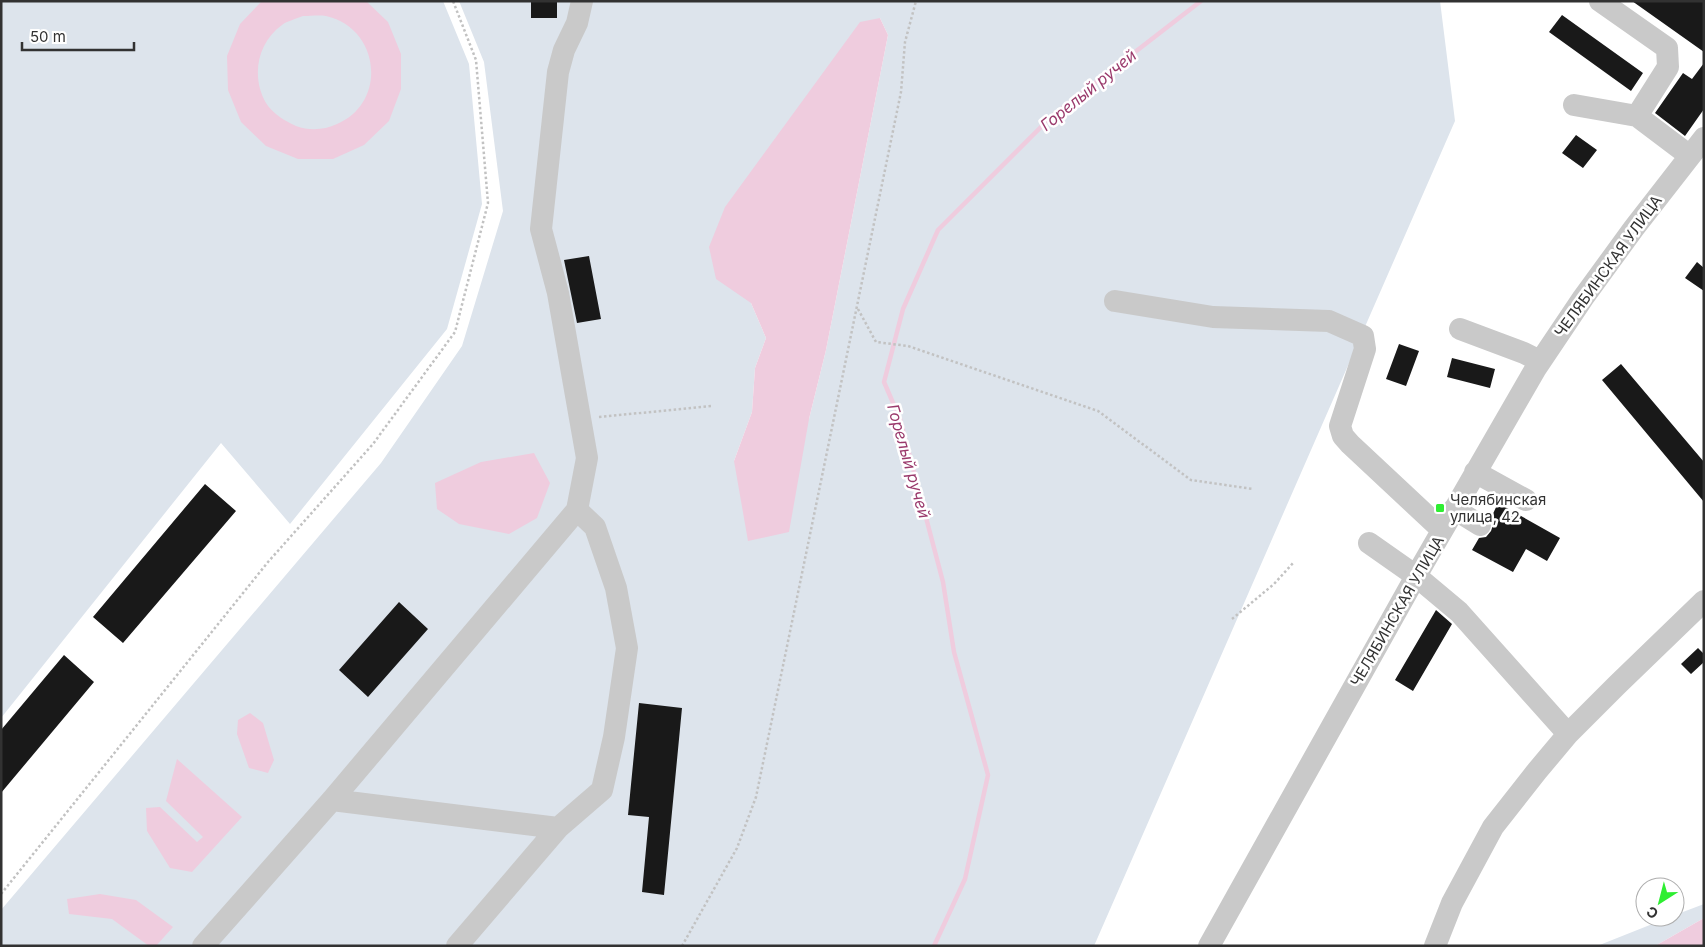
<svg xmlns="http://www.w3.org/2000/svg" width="1705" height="947" font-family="Inter,sans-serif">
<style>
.green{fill:#dde4ec;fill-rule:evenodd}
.water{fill:#efccde;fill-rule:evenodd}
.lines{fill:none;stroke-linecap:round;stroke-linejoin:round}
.stream{stroke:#efccde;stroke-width:4.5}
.building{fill:#191919}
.path{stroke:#c2c2c2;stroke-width:2.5;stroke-dasharray:2.5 2.5;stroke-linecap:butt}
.minor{stroke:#c9c9c9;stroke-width:22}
.poi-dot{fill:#2eee32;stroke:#fff;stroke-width:2}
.labels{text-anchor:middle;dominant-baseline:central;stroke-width:5;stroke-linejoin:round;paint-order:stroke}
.street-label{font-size:15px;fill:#323232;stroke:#fff}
.poi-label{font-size:15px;fill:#323232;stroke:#fff;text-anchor:start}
.water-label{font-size:16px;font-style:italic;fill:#9a3a6c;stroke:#fff}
</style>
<rect width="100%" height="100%" fill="#fff"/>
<!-- green -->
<path class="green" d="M1 1H443L469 64 482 204 447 329 290 524 221 443 1 718Z
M459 1H1440L1455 121 1094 946H1V910L381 463 462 346 503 211 484 62ZM880 18 888 35 826 350 809 419 734 461 752 412 755 368 766 338 751 303Z
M1704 904V918L1655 946H1597L1670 917H1675V915Z"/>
<!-- water -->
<path class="water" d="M262 1H366L388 22 401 54V89L389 121 364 145 333 159H298L266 146 241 122 228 90 227 56 240 24ZM303 16C310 16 319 15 326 16 380 28 388 102 337 124 324 130 310 131 296 126 285 121 273 114 266 103 251 77 257 43 282 25 287 21 296 19 303 16Z
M880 18 888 35 826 350 809 419 789 532 748 541 734 461 752 412 755 368 766 338 751 303 716 279 709 247 725 207 860 22Z
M534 453 550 483 537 518 509 534 459 524 437 509 435 483 481 462Z
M250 713 263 723 274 760 268 773 249 768 237 734 238 720Z
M177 759 242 817 192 872 170 868 147 831 146 808 160 807 197 842 203 837 166 801Z
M100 894 136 900 173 927 156 946H149L112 919 69 914 67 899Z
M1704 918V946H1655Z"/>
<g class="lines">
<!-- stream -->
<path class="stream" d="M934 946 965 879 988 775 954 652 943 582 900 419 884 382 903 309 938 230 1051 117 1201 1"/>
</g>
<!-- building -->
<path class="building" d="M531 1H557V18H531Z
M1632 1H1704V52Z
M1562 15 1643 73 1631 91 1549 32Z
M1704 63V109L1685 136 1655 113 1683 73 1692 79Z
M1576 135 1597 150 1583 168 1562 153Z
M589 256 601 319 577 323 564 260Z
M1697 262 1704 268V291L1685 278Z
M1399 344 1419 351 1406 386 1386 379Z
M1452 358 1495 369 1490 388 1447 377Z
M1621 364 1704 462V502L1602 380Z
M205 484 236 511 123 643 93 617Z
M1498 503 1560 538 1547 561 1526 549 1513 572 1472 550 1479 538 1486 537 1491 531 1493 525 1491 518Z
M399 602 428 629 368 697 339 670Z
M1436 610 1452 624 1413 691 1395 680Z
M1698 648 1704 654V662L1691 674 1681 664Z
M64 655 94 682 1 793V730Z
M639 703 682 708 664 895 642 892 649 817 628 815Z"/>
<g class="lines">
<!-- path -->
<path class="path" d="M858 309 876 342 908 346 1098 411 1191 480 1253 489
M599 417 712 406
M1232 619 1274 584 1294 562
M1 894 268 562 373 444 455 332 488 203 476 60 453 1
M682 946 737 848 756 797 901 92 905 42 916 1"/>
<!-- minor -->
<path class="minor" d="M1600 1 1667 48 1668 67 1637 116
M1574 105 1637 116 1690 156
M1115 301 1213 317 1329 321 1363 336 1365 349 1340 426 1343 436 1350 444 1442 530
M1460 329 1524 353 1540 361
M1475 472 1526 500
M1454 509 1480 525
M1369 543 1416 576 1459 612 1568 734
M332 800 558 828 602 790 614 737 627 648 616 588 595 527 577 510
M203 946 332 800 577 510 587 458 558 293 541 229 558 72 564 50 577 23 582 1
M457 946 558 828
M1209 946 1416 576 1536 368 1583 298 1634 228 1704 138
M1435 946 1452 903 1493 827 1537 771 1568 734 1617 685 1704 601"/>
</g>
<!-- markers -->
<rect class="poi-dot" x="1435" y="503" width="10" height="10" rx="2.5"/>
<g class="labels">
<!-- street labels -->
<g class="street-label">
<text transform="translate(1608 266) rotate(-54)">ЧЕЛЯБИНСКАЯ УЛИЦА</text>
<text transform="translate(1397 611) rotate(-60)">ЧЕЛЯБИНСКАЯ УЛИЦА</text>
</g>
<!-- poi labels -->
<g class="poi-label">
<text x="1450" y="499">Челябинская<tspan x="1450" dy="17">улица, 42</tspan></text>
</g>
<!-- water labels -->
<g class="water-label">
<text transform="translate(1088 90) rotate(-39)">Горелый ручей</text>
<text transform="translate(909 461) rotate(74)">Горелый ручей</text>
</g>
</g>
<!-- border -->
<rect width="1705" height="947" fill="none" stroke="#323232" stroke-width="5"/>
<!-- north arrow -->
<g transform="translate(1660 902) rotate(216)"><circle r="24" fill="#ffffff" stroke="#adadad"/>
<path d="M0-4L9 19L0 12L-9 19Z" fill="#2eee32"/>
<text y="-8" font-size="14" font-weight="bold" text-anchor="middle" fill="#323232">С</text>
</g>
<!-- scale -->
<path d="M22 42v8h112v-8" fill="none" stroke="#323232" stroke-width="2.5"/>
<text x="30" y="42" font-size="15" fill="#323232" stroke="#ffffff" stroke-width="4" paint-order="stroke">50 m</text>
</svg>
